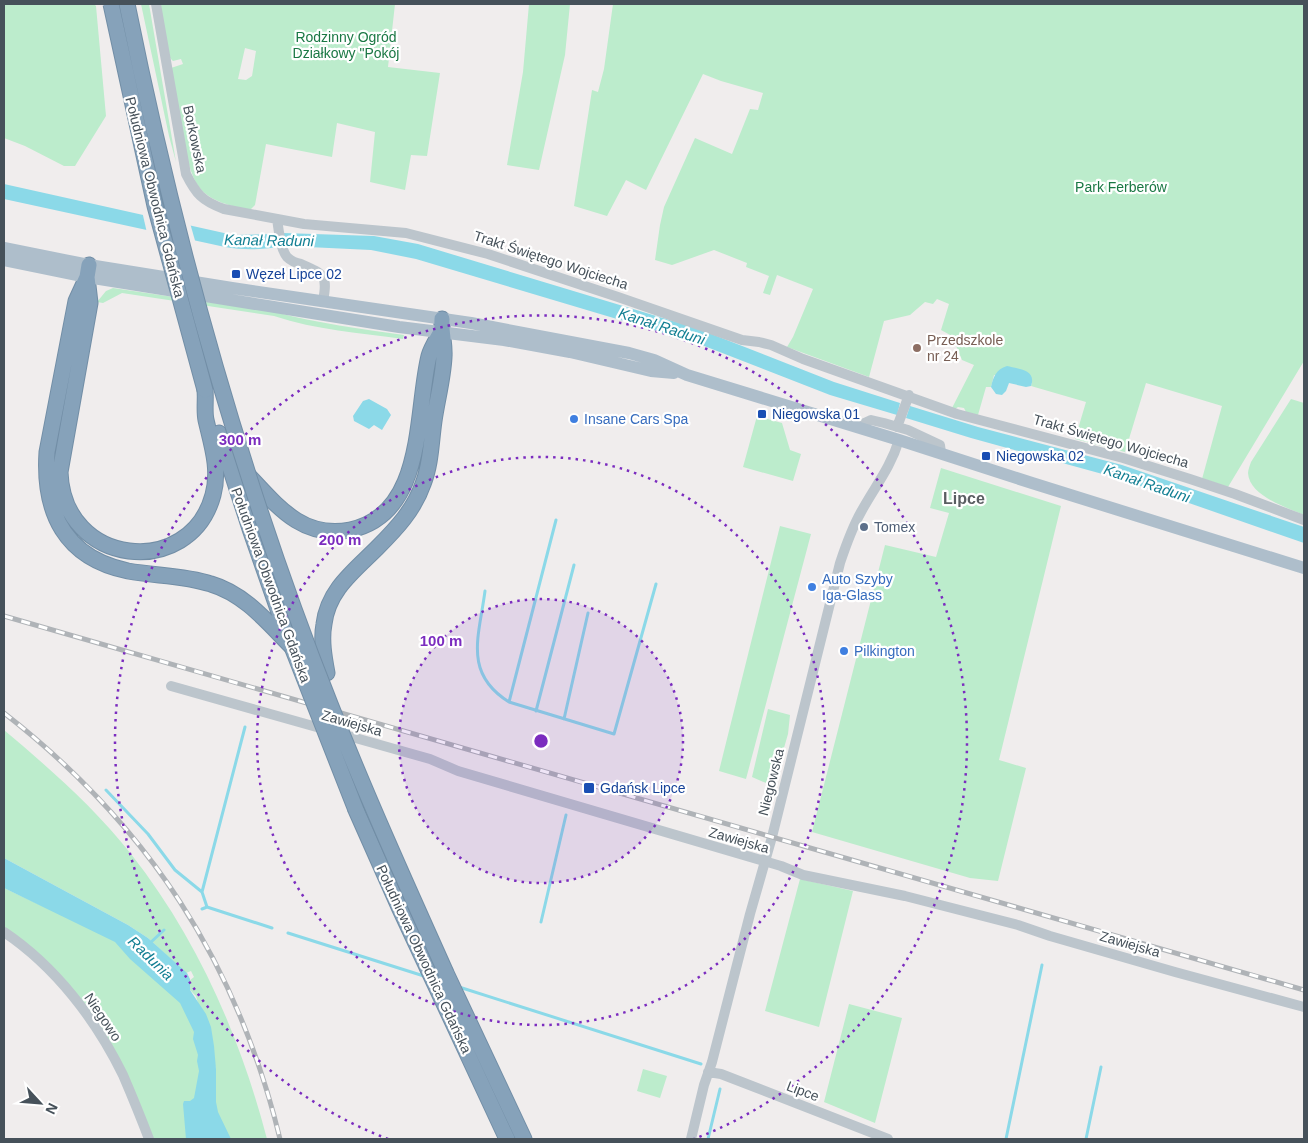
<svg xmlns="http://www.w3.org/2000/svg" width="1308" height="1143" font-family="Arial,sans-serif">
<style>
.green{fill:#bceccc;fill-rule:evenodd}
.water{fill:#8bd9e8}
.pier{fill:#f0eded}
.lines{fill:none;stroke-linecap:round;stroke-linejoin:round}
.stream{stroke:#8bd9e8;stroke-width:3}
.highway-casing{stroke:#728ea6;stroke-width:17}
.minor{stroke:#bcc5cc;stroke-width:10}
.major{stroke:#aebecb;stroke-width:12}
.highway{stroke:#86a2ba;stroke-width:15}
.rail-casing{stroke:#afb3b7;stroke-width:5}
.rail{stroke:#fff;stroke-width:3;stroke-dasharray:9;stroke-linecap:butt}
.highway-bridge-casing{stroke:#728ea6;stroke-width:17;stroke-linecap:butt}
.highway-bridge{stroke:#86a2ba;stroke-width:15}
.ring{fill:none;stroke:#7b2cbf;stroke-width:2.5;stroke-dasharray:2.5 5}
.transit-dot{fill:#1a4fb4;stroke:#fff;stroke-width:2}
.education-dot{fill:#8d6e63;stroke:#fff;stroke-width:2}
.shop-dot{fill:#3f7fe0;stroke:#fff;stroke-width:2}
.service-dot{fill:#5c6f8a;stroke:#fff;stroke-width:2}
.labels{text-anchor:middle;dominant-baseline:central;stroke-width:4.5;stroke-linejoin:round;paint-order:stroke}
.park-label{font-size:14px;fill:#1a7844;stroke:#fff}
.street-label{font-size:14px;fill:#46515a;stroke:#fff}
.transit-label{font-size:14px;fill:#164399;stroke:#fff;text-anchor:start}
.education-label{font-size:14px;fill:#785e54;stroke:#fff;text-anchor:start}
.shop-label{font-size:14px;fill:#366cbe;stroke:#fff;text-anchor:start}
.service-label{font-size:14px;fill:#4e5e75;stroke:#fff;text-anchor:start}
.water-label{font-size:15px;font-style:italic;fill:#127f93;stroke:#fff}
.quarter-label{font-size:16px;font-weight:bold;fill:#5a5e62;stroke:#fff}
.centre{fill:#7b2cbf;stroke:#fff;stroke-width:2.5}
.ring-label{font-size:15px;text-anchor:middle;font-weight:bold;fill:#7b2cbf;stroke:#fff;stroke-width:4.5;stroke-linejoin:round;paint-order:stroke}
</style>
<rect width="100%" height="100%" fill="#f0eded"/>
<!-- green -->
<path class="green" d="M4 4H94L96 6 106 116 75 166H64L25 146 4 138Z
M141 4H149L176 162 169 136Z
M160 4H395L388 67 440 73 427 156 411 155 405 190 370 182 375 132 337 123 332 157 266 144 255 205 250 210C232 206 210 202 199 187 183 166 176 96 171 68L183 64 181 59 173 61 170 58ZM245 48 256 51 252 76 246 80 238 79Z
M529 4H570L565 55 539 170 507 165 523 72Z
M613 4H1304V361L1228 487 1202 479 1222 406 1146 383 1125 452 1075 439 1086 402 1031 386 1032 383 994 375 991 387H986L978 415 966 412 964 408 958 407 955 409 952 408 974 365 962 360 952 336 941 330 949 304 937 299 933 304 925 302 910 315 884 321 869 377 787 347 793 337 813 289 777 275 770 295 763 293 769 276 746 267 747 263 714 250 672 265 655 260 660 225 664 207 695 138 732 154 750 109 758 110 763 93 721 81 703 74 646 190 626 180 607 216 574 206 592 90 598 92 604 69Z
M113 288 275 312C317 323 361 329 404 335L403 339C360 333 316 330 274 316L122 293 103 303 97 302 106 291Z
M1291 399 1304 403V515C1288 508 1249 496 1248 473 1248 470 1250 465 1251 462Z
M757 416 782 423 790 450 801 454 793 481 743 467Z
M941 468 1061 506 999 760 1026 768 998 881 970 878 812 832 885 545 936 557 949 513 930 508Z
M780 526 811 534 746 779 719 771Z
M768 709 790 715 788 734 773 786 752 777Z
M4 730C49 768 94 807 131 854 197 938 240 1036 267 1139H212L210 1121 215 1093 216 1069 196 996 190 990 189 981 194 977 191 971 186 973 148 938 128 925 4 858Z
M800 879 853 891 819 1027 765 1011Z
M4 888 38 904 111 932 190 1012 202 1049 198 1139H152L91 1018 4 929Z
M849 1004 902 1018 875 1123 824 1102Z
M643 1069 667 1076 660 1098 637 1091Z"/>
<!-- water -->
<path class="water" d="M4 184 233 235 274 234 277 247C259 250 243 250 225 247L4 199Z
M283 233 374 236 418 244 696 328 834 382 900 403 897 415 830 395 694 342 416 259 371 250 287 246Z
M1007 366C1018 369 1037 369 1031 386L1026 387 1009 383 1006 391 1002 395 996 394 991 387C993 378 996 369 1007 366Z
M369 399 387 409 391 415 382 430 374 425 369 429 354 421 353 416 363 401Z
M910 406 978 427 1122 465 1304 527V543L1117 478 971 438 906 418Z
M4 858 128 925 148 938 187 973 190 979V990L206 1014 211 1027 214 1046 216 1069V1102L218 1112 231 1139H186L183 1104 184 1101H190L194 1098 199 1071 197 1061 198 1055 193 1039 194 1032 180 1003 130 959 115 942 4 888Z"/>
<!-- pier -->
<path class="pier" d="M142 211 190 223 196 244 147 233Z"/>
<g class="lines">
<!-- stream -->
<path class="stream" d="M485 591C479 637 463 673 509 702L614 734 656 584
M509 702 556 520
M536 711 574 565
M564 719 588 613
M106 790 148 834 175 870 202 892
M207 907 272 928
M202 909 207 907 202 892 245 727
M541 922 566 815
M288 933 427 977
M150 943 164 930
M459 987 701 1064
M708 1139 720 1089
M1006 1139 1042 965
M1086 1139 1101 1067"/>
<defs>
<path id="highway" d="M89 265 87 277 76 301 47 452C43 513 65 558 128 571 156 576 184 575 211 584 245 594 268 623 292 647
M87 277 90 303 60 472C63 567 190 580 213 495 220 469 212 446 206 420 204 411 206 399 205 390
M219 433 250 529 289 641
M249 476C278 507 303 539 350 530 426 514 415 413 429 356 431 348 437 339 441 332
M327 673C324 657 321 640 324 624 328 590 354 571 377 548 396 529 414 510 423 484 431 464 431 442 434 421 437 400 443 378 444 357 445 344 441 333 442 319
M356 810 399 907 507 1139
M446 973 524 1139"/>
</defs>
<!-- highway casing -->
<use href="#highway" class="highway-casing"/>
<!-- minor -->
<path class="minor" d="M156 4 186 174C196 194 202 201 224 209L304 224 406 233 488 254 618 297 742 340 759 342 771 345 803 359 957 414 1123 458 1190 479 1235 494 1304 520
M277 219C279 231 280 248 287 257 291 261 296 263 301 264 324 274 328 275 323 301
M856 427 871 420 884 423 908 430 940 445 941 453
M897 427 909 395
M171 686 430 759 458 771 781 866 803 875 905 896 1018 925 1050 936 1175 972 1304 1007
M4 932C56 967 96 1020 123 1075 132 1096 141 1118 149 1139
M708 1072 721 1074 888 1139
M691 1139 704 1085 712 1062 750 914 772 837 840 563C846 545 852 528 861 512 875 486 890 469 899 440"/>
<!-- major -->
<path class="major" d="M4 248 89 265 232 288 471 323 629 353 654 360 687 375 899 440 1032 483 1304 568
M4 260 87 277 399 327 504 340 570 352 651 371 674 373"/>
<!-- highway -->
<use href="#highway" class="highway"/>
<defs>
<path id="rail" d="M4 616 1304 990
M4 713C148 825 237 962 280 1139"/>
</defs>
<!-- rail casing -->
<use href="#rail" class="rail-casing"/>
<!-- rail -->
<use href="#rail" class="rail"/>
<defs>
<path id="highway-bridge" d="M111 4 155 206 205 390
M127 4C175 242 240 477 330 704 366 795 406 884 446 973
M292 647 356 810"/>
</defs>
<!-- highway-bridge casing -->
<use href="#highway-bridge" class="highway-bridge-casing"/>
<!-- highway-bridge -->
<use href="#highway-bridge" class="highway-bridge"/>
</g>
<!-- distance rings -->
<circle cx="541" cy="741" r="142" fill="#7b2cbf" fill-opacity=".12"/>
<g class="ring">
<circle cx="541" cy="741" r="142"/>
<circle cx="541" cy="741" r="284"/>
<path d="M388 1139A426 426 0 1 1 694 1139"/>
</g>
<!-- markers -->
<g class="transit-dot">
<rect x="231" y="269" width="10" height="10" rx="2.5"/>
<rect x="757" y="409" width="10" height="10" rx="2.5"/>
<rect x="981" y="451" width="10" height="10" rx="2.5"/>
<rect x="583" y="782" width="12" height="12" rx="2.5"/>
</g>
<circle class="education-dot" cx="917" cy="348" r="5"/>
<g class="shop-dot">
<circle cx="574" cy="419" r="5"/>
<circle cx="812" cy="587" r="5"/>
<circle cx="844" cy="651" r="5"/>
</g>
<circle class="service-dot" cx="864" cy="527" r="5"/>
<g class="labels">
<!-- park labels -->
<g class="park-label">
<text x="346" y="37">Rodzinny Ogród<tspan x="346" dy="16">Działkowy "Pokój</tspan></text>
<text x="1121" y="187">Park Ferberów</text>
</g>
<!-- street labels -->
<g class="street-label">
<text transform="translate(195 139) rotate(78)">Borkowska</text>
<text transform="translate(155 197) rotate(76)">Południowa Obwodnica Gdańska</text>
<text transform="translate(551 260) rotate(18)">Trakt Świętego Wojciecha</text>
<text transform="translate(1111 441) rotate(16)">Trakt Świętego Wojciecha</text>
<text transform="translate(271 585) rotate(70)">Południowa Obwodnica Gdańska</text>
<text transform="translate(352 723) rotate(16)">Zawiejska</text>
<text transform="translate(771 782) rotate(-76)">Niegowska</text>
<text transform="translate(739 840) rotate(16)">Zawiejska</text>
<text transform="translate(1130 944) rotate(16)">Zawiejska</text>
<text transform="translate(424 959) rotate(65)">Południowa Obwodnica Gdańska</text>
<text transform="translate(103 1017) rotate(56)">Niegowo</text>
<text transform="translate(803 1091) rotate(21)">Lipce</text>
</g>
<!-- transit labels -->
<g class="transit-label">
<text x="246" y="274">Węzeł Lipce 02</text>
<text x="772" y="414">Niegowska 01</text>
<text x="996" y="456">Niegowska 02</text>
<text x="600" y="788">Gdańsk Lipce</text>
</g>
<!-- education labels -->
<g class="education-label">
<text x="927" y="340">Przedszkole<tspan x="927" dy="16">nr 24</tspan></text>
</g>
<!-- shop labels -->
<g class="shop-label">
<text x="584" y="419">Insane Cars Spa</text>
<text x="822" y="579">Auto Szyby<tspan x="822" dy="16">Iga-Glass</tspan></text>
<text x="854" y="651">Pilkington</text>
</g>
<!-- service labels -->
<g class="service-label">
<text x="874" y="527">Tomex</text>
</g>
<!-- water labels -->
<g class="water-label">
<text transform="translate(269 240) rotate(1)">Kanał Raduni</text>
<text transform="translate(662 326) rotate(18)">Kanał Raduni</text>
<text transform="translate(1147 483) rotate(19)">Kanał Raduni</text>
<text transform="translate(151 958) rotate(44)">Radunia</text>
</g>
<!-- quarter labels -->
<g class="quarter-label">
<text x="964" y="498">Lipce</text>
</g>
</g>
<circle cx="541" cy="741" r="8" class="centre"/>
<g class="ring-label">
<text x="240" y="445">300 m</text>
<text x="340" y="545">200 m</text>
<text x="441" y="646">100 m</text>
</g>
<!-- border -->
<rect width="1308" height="1143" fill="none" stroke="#46515a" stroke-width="10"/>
<!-- north arrow -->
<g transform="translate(40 1103) rotate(116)" stroke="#ffffff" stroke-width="4" paint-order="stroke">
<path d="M0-4L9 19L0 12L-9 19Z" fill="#46515a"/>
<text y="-8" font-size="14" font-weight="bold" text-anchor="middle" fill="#46515a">N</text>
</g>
</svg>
